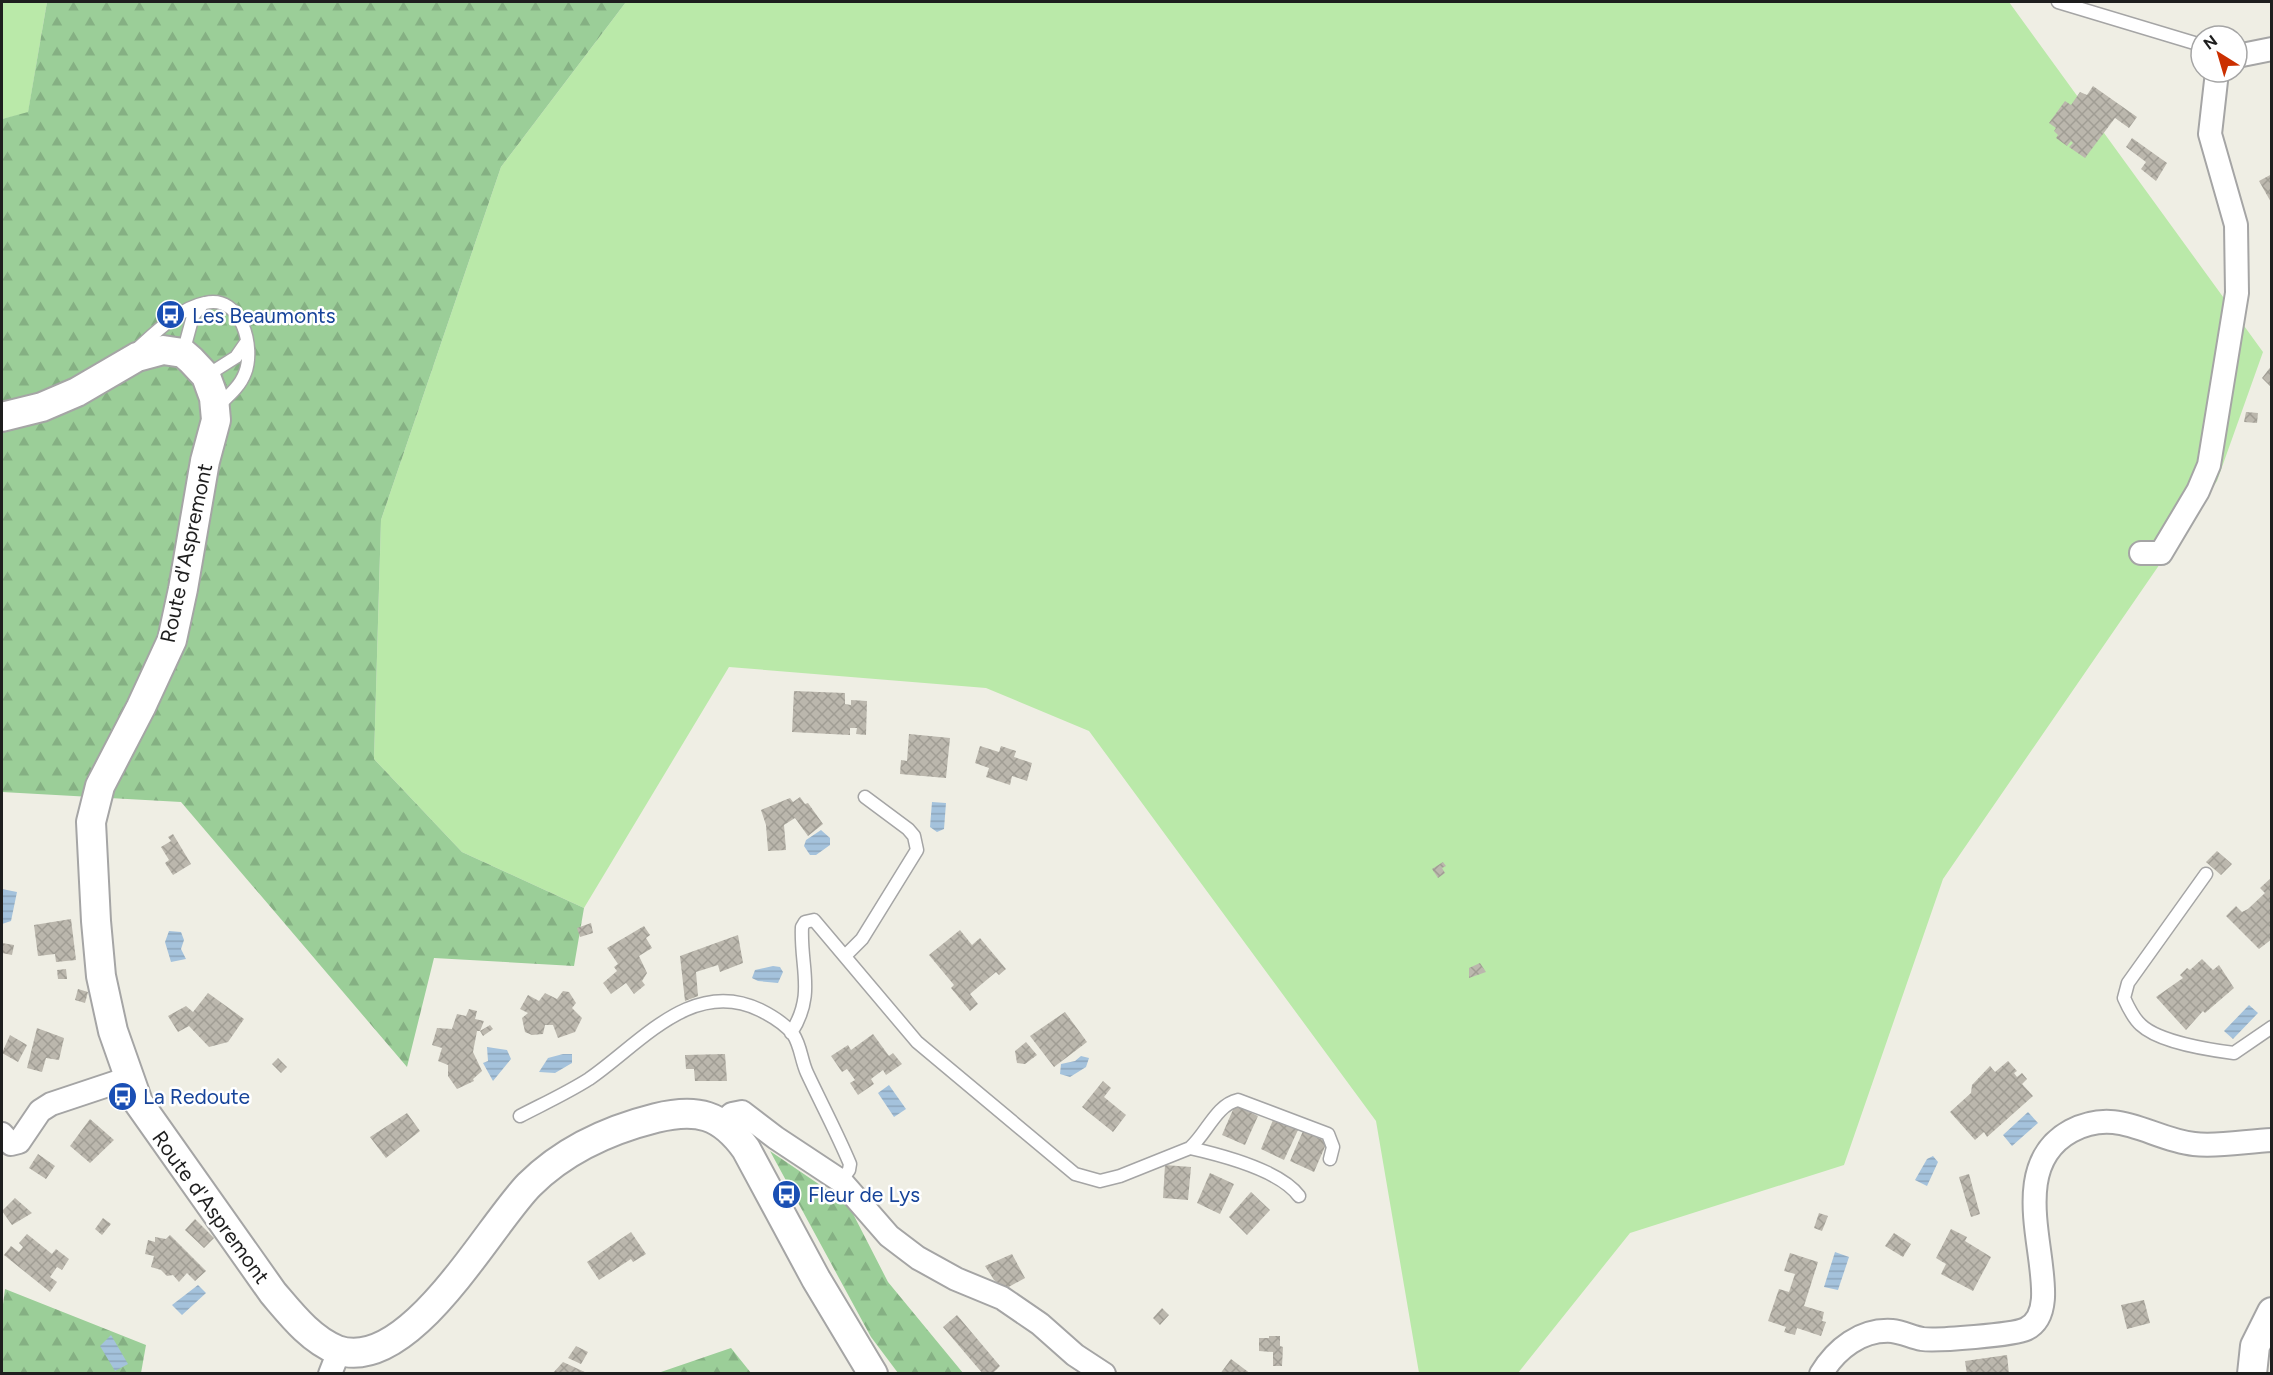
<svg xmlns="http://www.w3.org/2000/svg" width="2273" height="1375" font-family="Figtree,sans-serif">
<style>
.grass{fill:#bae9a9}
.forest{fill:url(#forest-firs)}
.water{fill:url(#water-rules)}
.building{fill:url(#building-cross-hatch)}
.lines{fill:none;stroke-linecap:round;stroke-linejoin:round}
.service-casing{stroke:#a5a5a5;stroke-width:15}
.minor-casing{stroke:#a5a5a5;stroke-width:26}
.tertiary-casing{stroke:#a5a5a5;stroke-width:32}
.service{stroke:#fff;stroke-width:12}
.minor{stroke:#fff;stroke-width:22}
.tertiary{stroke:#fff;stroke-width:28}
.labels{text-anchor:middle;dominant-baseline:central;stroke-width:5;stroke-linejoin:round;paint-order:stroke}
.transit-label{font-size:21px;fill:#164399;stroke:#fff;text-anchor:start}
.street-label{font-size:21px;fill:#1e1e1e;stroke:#fff}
</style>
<defs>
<pattern id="forest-firs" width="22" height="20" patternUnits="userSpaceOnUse" patternTransform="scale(1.5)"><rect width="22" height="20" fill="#9bce98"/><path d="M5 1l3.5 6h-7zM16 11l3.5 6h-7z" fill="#85b083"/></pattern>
<pattern id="water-rules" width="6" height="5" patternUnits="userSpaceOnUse" patternTransform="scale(1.5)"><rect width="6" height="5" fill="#a4c2dc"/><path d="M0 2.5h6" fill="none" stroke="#8da6bc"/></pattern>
<pattern id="building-cross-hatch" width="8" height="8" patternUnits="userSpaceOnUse" patternTransform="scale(1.5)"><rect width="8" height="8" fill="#bbb7ad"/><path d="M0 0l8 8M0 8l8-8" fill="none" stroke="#a09d94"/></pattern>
</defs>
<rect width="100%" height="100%" fill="#efeee4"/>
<!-- grass -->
<path class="grass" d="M2 2H47L28 113 2 119Z
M626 2H2009L2263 352 2217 481 1943 879 1844 1165 1630 1233 1518 1373H1419L1376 1121 1089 731 986 688 729 667 584 908 462 852 374 759 381 520 501 167Z"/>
<!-- forest -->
<path class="forest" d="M47 2H626L501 167 381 520 374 759 462 852 584 908 574 966 434 958 407 1067 181 802 2 792V119L28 112Z
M770 1151 848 1204 888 1282 963 1373H898L871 1337Z
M5 1289 146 1345 141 1373 2 1374V1312Z
M731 1348 751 1373H658Z"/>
<!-- water -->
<path class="water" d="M932 802 946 803 944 829 937 832 930 827Z
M821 830 830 838V845L816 855H810L804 846 806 840Z
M2 889 17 892 11 921 2 924Z
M169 931 181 932 184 940 181 949 186 959 171 962 165 942Z
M773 966 780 967 783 972 778 983 758 981 752 978 755 970Z
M2249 1005 2258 1013 2233 1039 2224 1031Z
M487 1047 507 1050 511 1059 493 1081 483 1063 488 1061Z
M563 1054H572V1063L555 1073 539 1072 548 1058Z
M1081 1056 1089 1058 1086 1067 1070 1077 1060 1074 1061 1064 1075 1061Z
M889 1085 906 1109 894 1117 878 1093Z
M2028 1112 2038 1123 2012 1146 2003 1135Z
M1933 1156 1938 1162 1927 1186 1915 1180 1927 1159Z
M1835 1252 1849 1257 1838 1290 1824 1287Z
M198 1285 206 1293 182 1315 172 1305Z
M111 1335 128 1364 115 1371 100 1346Z"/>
<!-- building -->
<path class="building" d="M2093 86 2137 117 2129 128 2115 118 2085 158 2069 147 2073 143 2071 141 2067 146 2056 138 2058 135 2054 131 2056 128 2049 123 2065 101 2071 105 2080 92 2087 95Z
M2132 138 2167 163 2156 181 2141 169 2146 162 2126 147Z
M2272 174V204L2259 181Z
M2272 365V388L2262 378Z
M2246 412 2258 413 2257 423 2244 422Z
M794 691 845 693V704L851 705V700L867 701 866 735 856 734 857 728H850V735L792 732Z
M909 734 950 738 946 778 900 774 901 760 907 761Z
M980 746 999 752 1001 746 1016 751 1014 757 1032 763 1027 781 1012 776 1010 785 986 777 989 768 975 763Z
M800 797 805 804 808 803 823 824 808 836 795 818 784 825 786 850 768 851 766 825 761 810 790 798 793 802Z
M173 834 191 864 173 875 165 863 169 860 161 847 171 841 168 837Z
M2217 851 2232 864 2221 875 2206 862Z
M1443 862 1446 866 1442 868 1445 873 1438 878 1432 869Z
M2272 877V939L2259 949 2226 916 2236 906 2242 912 2248 909 2265 893 2260 888Z
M71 919 76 960 56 962 55 954 38 956 34 925Z
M591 923 593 933 580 937 577 928Z
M644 926 650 935 646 938 652 948 639 956 647 973 642 981 645 985 634 994 626 983 611 994 603 983 617 971 614 967 618 964 607 948Z
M960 930 972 945 980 938 1006 969 999 975 996 972 970 994 978 1004 970 1011 951 988 954 985 929 955Z
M738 935 743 963 720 972 718 965 696 972 698 996 685 1001 680 956Z
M2 943 14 945 12 955 2 953Z
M2202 959 2213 970 2219 965 2234 988 2205 1013 2203 1011 2186 1030 2156 997 2183 978 2180 975 2187 968 2190 970Z
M1480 963 1486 972 1469 978V968Z
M66 969 67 979H58L57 970Z
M78 989 88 992 85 1003 75 1000Z
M563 991 569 992 576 1003 572 1008 582 1018 575 1032 558 1038 553 1025H545L543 1034 532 1035 525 1032 522 1018 528 1013 520 1009 528 995 539 1001 545 993 557 999Z
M208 993 244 1019 228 1042 209 1047 189 1026 178 1032 168 1016 186 1006 193 1012Z
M469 1009 477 1011 475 1019 484 1021 480 1031H477L473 1052 482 1071 473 1079 474 1081 457 1089 448 1076V1065L438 1061 442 1048 432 1045 437 1028 452 1029 457 1014 466 1016Z
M1065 1012 1087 1042 1054 1067 1030 1036Z
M490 1025 493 1029 483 1036 480 1031Z
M37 1028 64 1038 59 1060 46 1058 42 1072 27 1068Z
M873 1034 889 1056 893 1053 902 1064 886 1075 883 1070 871 1079 874 1084 858 1095 850 1083 855 1080 847 1069 842 1072 831 1056 848 1045 851 1050Z
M10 1035 27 1045 18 1062 2 1053Z
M1026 1042 1037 1055 1025 1064 1017 1063 1015 1051Z
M725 1054 727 1081H695L694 1069H686L685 1055Z
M278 1058 287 1067 281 1073 272 1064Z
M2008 1061 2017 1071 2014 1073 2017 1077 2022 1073 2027 1079 2022 1084 2033 1096 1987 1137 1984 1132 1975 1140 1950 1112 1971 1093 1972 1085 1990 1066 1995 1072Z
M1103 1081 1111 1088 1104 1097 1126 1115 1113 1132 1082 1107Z
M1235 1105 1258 1116 1245 1145 1222 1135Z
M407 1113 420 1131 386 1158 370 1137Z
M90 1119 114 1140 90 1163 70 1146Z
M1273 1120 1298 1130 1284 1160 1261 1149Z
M1303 1131 1327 1142 1314 1172 1290 1161Z
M38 1154 55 1166 46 1179 29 1168Z
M1165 1165 1191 1167 1188 1200 1163 1198Z
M1210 1173 1234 1184 1220 1214 1197 1203Z
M1969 1174 1980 1214 1971 1217 1959 1177Z
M1251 1192 1270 1210 1247 1235 1229 1217Z
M15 1198 32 1213 12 1225 2 1211Z
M1819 1213 1828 1216 1822 1231 1814 1228Z
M103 1218 111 1224 102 1235 95 1229Z
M195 1219 214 1238 204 1248 185 1230Z
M1951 1229 1967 1237 1965 1241 1991 1257 1973 1291 1941 1274 1946 1264 1936 1258Z
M631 1232 646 1254 633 1262 631 1259 599 1280 587 1262Z
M1894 1233 1911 1244 1903 1257 1885 1246Z
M27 1234 52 1254 56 1249 69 1259 62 1270 57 1267 50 1277 57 1282 50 1292 4 1255 11 1246 19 1252 23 1247 19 1243Z
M170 1235 206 1271 195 1281 187 1273 179 1282 173 1275 167 1276 161 1270 151 1267 154 1256 145 1254 148 1240 155 1242V1237L166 1239Z
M1790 1253 1818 1262 1804 1306 1824 1312 1822 1321 1826 1322 1821 1336 1797 1328 1795 1335 1784 1332 1786 1327 1768 1321 1779 1289 1789 1292 1795 1274 1784 1271Z
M1012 1254 1025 1278 1005 1289 994 1280 985 1266Z
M2144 1300 2150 1323 2127 1329 2121 1305Z
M1162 1308 1169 1315 1160 1325 1153 1318Z
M957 1315 1000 1366 992 1374H983L943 1327Z
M1269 1336H1280V1346L1283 1347 1282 1366H1273V1352L1259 1351V1338H1269Z
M576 1346 588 1352 581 1364 568 1358Z
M2007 1355 2009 1374H1967L1965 1361Z
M1231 1359 1251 1374H1220Z
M563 1362 589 1374H552Z"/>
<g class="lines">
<defs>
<path id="service" d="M2058 2 2201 45
M137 349C156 332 180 308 205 303 242 294 255 348 245 373 240 387 227 397 216 408
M183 353 193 316 202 305
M206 376 236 357 245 344
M2206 874 2128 983 2124 998C2128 1007 2133 1018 2141 1025 2159 1042 2210 1050 2234 1053L2272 1027
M845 956 862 939 917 850 914 836 908 829 865 797
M791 1033C816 994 800 968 802 927L805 922 814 920 917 1042 1075 1174 1100 1181 1120 1176 1190 1148C1221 1155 1280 1170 1299 1196
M520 1116C543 1104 567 1093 589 1079 640 1044 692 977 760 1010 772 1016 784 1023 793 1034 801 1046 801 1060 807 1073 821 1103 837 1133 850 1164L849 1170 841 1181
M1190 1148C1207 1133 1216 1105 1238 1100L1328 1134 1333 1147 1330 1159"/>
<path id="minor" d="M2237 56 2272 49
M2141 553H2161L2198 491 2209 465 2237 293 2236 225 2210 134 2217 72
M722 1123 732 1114 742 1112 776 1138 841 1181 889 1236 918 1258 956 1279 1002 1298 1040 1324 1075 1355 1104 1374
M2 1134 11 1144 19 1142 40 1111 51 1104 129 1078
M330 1374 339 1351
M1821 1374C1836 1349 1861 1329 1892 1331 1902 1332 1912 1337 1922 1339 1936 1341 2014 1335 2026 1329 2077 1304 1990 1175 2071 1131 2118 1106 2150 1139 2194 1144 2218 1147 2247 1141 2272 1140"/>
<path id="tertiary" d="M2 417 42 407 77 392 137 357 163 350 183 353 191 360 206 376 214 398 216 420 205 461 183 589 172 640 141 707 100 786 91 822 96 921 101 976 113 1031 138 1102 273 1293C291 1314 310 1339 337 1350 409 1375 487 1228 529 1185 564 1150 608 1130 656 1118 697 1108 721 1114 746 1149L816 1279 873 1374
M2252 1374 2255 1346 2272 1312"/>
</defs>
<!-- service casing -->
<use href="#service" class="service-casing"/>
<!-- minor casing -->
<use href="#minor" class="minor-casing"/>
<!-- tertiary casing -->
<use href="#tertiary" class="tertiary-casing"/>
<!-- service -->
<use href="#service" class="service"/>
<!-- minor -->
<use href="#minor" class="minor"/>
<!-- tertiary -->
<use href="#tertiary" class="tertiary"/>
</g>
<!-- icons -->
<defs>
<symbol id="bus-disc" viewBox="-11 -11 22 22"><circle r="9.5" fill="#1a4fb4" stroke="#fff"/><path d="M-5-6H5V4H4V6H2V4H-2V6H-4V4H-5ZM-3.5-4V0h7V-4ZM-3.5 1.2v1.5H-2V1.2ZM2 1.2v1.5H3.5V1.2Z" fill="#fff"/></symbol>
</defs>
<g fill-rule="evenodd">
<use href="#bus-disc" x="154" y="298" width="33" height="33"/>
<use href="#bus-disc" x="106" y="1080" width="33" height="33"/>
<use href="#bus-disc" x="770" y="1178" width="33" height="33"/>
</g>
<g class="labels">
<!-- transit labels -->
<g class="transit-label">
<text x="192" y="315">Les Beaumonts</text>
<text x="143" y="1096">La Redoute</text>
<text x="808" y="1194">Fleur de Lys</text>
</g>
<!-- street labels -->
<g class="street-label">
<text transform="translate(186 553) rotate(-78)">Route d'Aspremont</text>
<text transform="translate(211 1207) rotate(54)">Route d'Aspremont</text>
</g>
</g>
<!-- border -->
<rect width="2273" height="1375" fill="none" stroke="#1e1e1e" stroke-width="6"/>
<!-- north arrow -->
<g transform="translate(2219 54) rotate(323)"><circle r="28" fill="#ffffff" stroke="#a5a5a5" stroke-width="1.5"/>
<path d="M0-4.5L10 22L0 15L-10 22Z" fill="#cb3001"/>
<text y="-9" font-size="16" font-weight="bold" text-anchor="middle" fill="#1e1e1e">N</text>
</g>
</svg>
